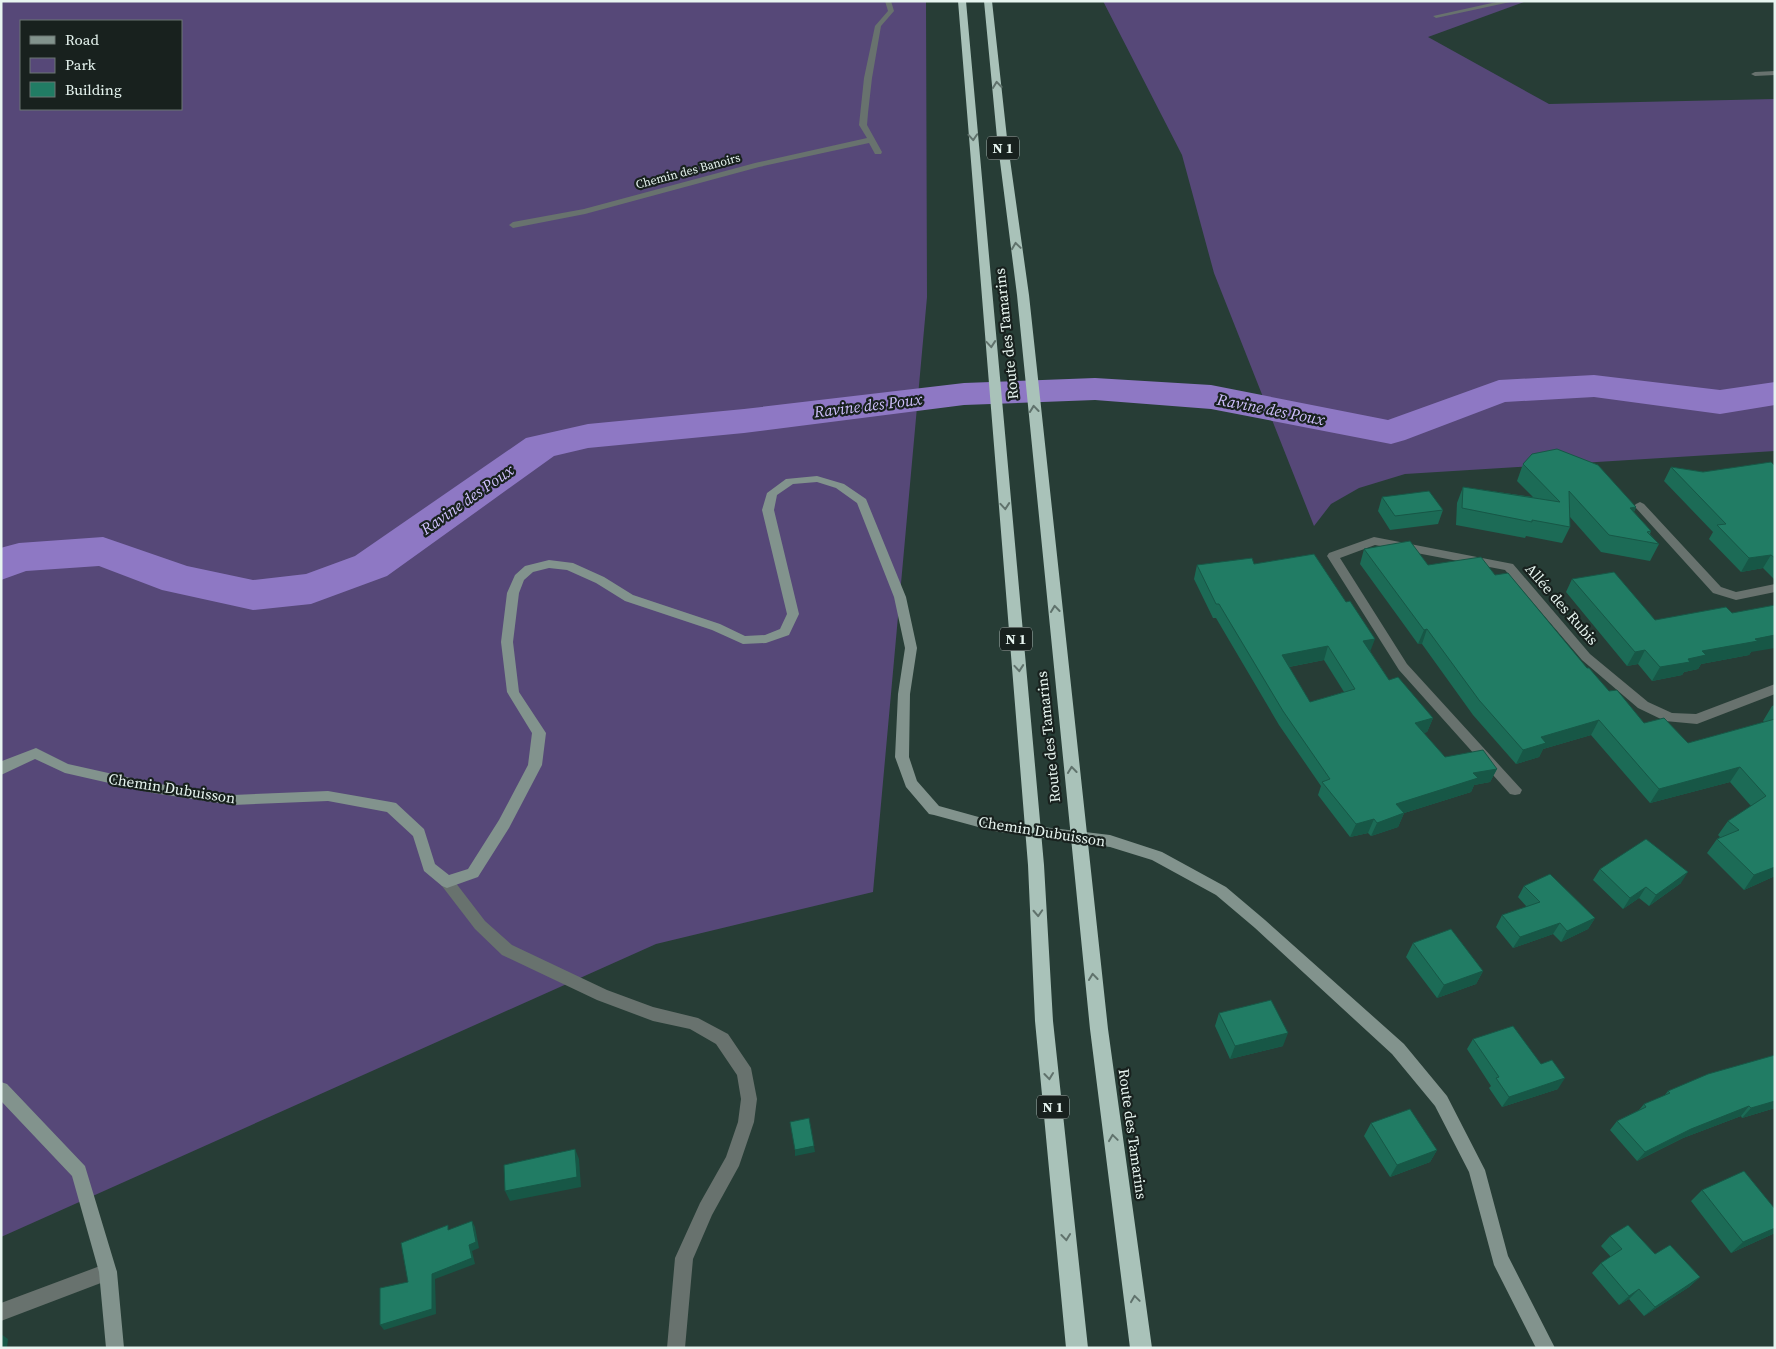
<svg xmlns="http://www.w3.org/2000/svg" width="1776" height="1349" font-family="'Source Serif 4',serif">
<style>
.green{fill:#564878;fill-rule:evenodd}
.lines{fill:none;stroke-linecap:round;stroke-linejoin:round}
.river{fill:#8e78c4;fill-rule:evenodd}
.street{fill:#68726e;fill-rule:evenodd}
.secondary{fill:#82938d;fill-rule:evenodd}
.highway{fill:#a9c2b9;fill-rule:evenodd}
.wall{fill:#1c6b56;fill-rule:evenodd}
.shaded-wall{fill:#175746}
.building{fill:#217c64;stroke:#175746;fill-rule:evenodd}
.oneway{stroke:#60726c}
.labels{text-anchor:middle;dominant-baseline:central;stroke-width:4.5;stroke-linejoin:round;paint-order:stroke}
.far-street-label{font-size:12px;fill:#e7f5f0;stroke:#18211e}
.shield{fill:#18211e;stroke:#a9b5b1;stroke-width:1}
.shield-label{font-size:14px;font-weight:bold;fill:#e7f5f0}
.street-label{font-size:15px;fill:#e7f5f0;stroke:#18211e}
.water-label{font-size:16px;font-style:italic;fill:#d0c1fe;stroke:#18211e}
</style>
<rect width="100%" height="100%" fill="#273d36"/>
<!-- green -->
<path class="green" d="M1 1H926L927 297 873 892 656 944 1 1237ZM21 21H181V109H21Z
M1103 1H1527L1428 37 1549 104 1775 99V451L1405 474 1359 488 1331 504 1314 526 1214 273 1182 155Z"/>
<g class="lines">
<!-- river -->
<path class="river" d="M1594 375 1720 390 1775 382V405L1720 414 1594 397 1505 402 1405 440 1391 444 1211 409 1095 400 964 405 744 433 588 448 554 456 387 576 311 604 253 610 162 590 99 566 26 571 1 580V548L4 547 19 543 103 537 187 566 253 580 306 574 355 556 526 438 588 424 744 409 964 383 1095 378 1211 385 1388 420 1499 380Z"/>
<!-- street -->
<path class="street" d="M885 1H891L894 11 881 26 872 78 868 113 867 125 882 152 881 154H875L869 143 759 167 585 214 513 228 509 225 513 222 584 209 755 163 867 138 859 125 864 78 875 26 888 11Z
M1501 1H1515L1436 18 1433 16Z
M1775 71V75L1755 76 1751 74 1755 72Z
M1640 502 1644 504 1721 587 1736 592 1775 584V592L1736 600 1713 593 1636 508 1634 506 1636 504Z
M1374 537 1513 564 1590 654 1648 702 1672 713 1696 714 1775 684V694L1697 724 1665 721 1638 708 1582 660 1505 570 1375 545 1340 558 1407 664 1522 790 1520 794 1515 795 1510 794 1399 670 1327 556 1329 553Z
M447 876 452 878 485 921 512 945 607 990 653 1007 698 1018 728 1034 751 1068 757 1099 754 1122 739 1166 712 1215 693 1259 685 1348H667L675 1258 700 1203 726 1157 738 1122 741 1099 737 1075 716 1044 690 1029 653 1021 597 1000 502 955 475 929 442 886 440 882 442 878Z
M108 1263 114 1266 117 1272 114 1278 1 1321V1303Z"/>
<!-- secondary -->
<path class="secondary" d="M817 476 844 484 866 499 906 597 917 648 910 694 909 757 917 781 939 806 993 821 1110 835 1162 852 1226 887 1265 920 1404 1044 1447 1096 1485 1170 1508 1256 1555 1348H1536L1494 1265 1469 1172 1435 1106 1392 1054 1255 928 1216 895 1152 860 1110 847 993 831 934 815 929 814 906 787 895 757 898 694 905 648 894 597 857 503 836 488 817 482 793 484 777 495 774 510 799 614 789 635 766 643 743 644 712 630 625 601 596 583 567 570 549 568 533 572 524 580 519 593 513 642 519 692 546 733 542 765 509 828 478 877 447 888 442 886 424 871 413 836 387 812 328 801 233 805 153 793 65 773 35 759 1 775 2 761 36 748 68 764 153 783 233 795 328 791 391 802 396 803 424 829 435 864 449 875 468 869 499 820 528 765 532 733 507 692 501 642 507 593 515 575 525 566 549 560 573 563 604 577 633 595 720 624 745 636 765 635 780 629 787 614 762 510 767 493 786 479Z
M1 1082 7 1084 85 1166 117 1272 124 1348H106L99 1272 72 1176 1 1101Z"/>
<!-- highway -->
<path class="highway" d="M958 1H966L1044 865 1053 1021 1088 1348H1066L1035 1021 1028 865Z
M984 1H992L1007 138 1029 295 1108 1029 1152 1348H1130L1090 1029 1017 295 997 138Z"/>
</g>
<!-- wall -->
<path class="wall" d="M1523 464 1636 507 1634 512 1651 531 1650 534 1659 544 1650 561 1601 552 1570 517V527L1562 543 1526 536 1525 538 1456 525 1457 503 1463 487 1533 497 1517 481Z
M1775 466V580L1763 568 1741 572 1709 539 1713 532 1664 481 1671 467 1703 472Z
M1382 497 1443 510 1438 524 1390 530 1378 511Z
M1364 549 1428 565 1495 575 1609 691 1644 723 1688 743 1764 722 1763 721 1772 706 1775 705V876L1744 890 1707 853 1717 839 1720 837 1718 835 1728 821 1751 806 1730 782 1650 803 1591 735 1543 749 1539 757 1516 764 1473 715 1422 644H1418L1360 564Z
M1254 564 1370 651 1389 680 1433 718 1427 732 1423 733 1445 757 1497 769 1490 782 1474 785 1471 792 1404 813 1398 827 1371 836 1368 833 1350 837 1318 795 1321 786 1279 725 1216 618H1213L1194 579 1197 565ZM1324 660 1344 692 1310 702 1289 667Z
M1572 579 1655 620 1751 652 1749 655 1701 664 1698 669 1684 672 1682 675 1652 681 1638 664 1627 666 1566 592Z
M1600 869 1681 883 1649 906 1639 898 1623 909 1593 880Z
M1524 886 1595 918 1588 929 1561 942 1553 934 1513 948 1496 927 1502 915 1527 907 1518 897Z
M1413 943 1483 971 1476 984 1437 998 1406 957Z
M1219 1013 1283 1046 1230 1059 1215 1026Z
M1473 1039 1558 1089 1502 1107 1489 1088 1491 1086 1467 1049Z
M1775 1055V1108L1742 1118 1741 1116 1683 1138 1637 1161 1610 1130 1617 1121 1639 1110 1644 1104 1664 1096 1668 1091Z
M1371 1123 1437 1150 1430 1162 1390 1177 1364 1136Z
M1702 1190 1775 1209V1233L1731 1253 1691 1201Z
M1610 1236 1655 1254 1700 1277 1689 1287 1644 1316 1629 1299 1619 1305 1592 1273 1601 1263 1611 1257 1601 1246Z"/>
<!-- shaded-wall -->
<path class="shaded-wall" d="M1636 507 1628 523 1630 508Z
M1771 555 1763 568 1741 572 1749 558Z
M1427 629 1422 644H1418L1424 630Z
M1775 635V648L1751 652 1749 655 1701 664 1698 669 1684 672 1682 675 1652 681 1660 667 1688 659 1702 651 1755 639Z
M1375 639 1370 652 1363 641Z
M1328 646 1324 660 1278 669 1282 655Z
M1645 650 1638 664 1627 666 1635 652Z
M1433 718 1427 732 1409 737 1415 723Z
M1599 720 1591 735 1543 749 1539 757 1516 764 1523 750 1541 737Z
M1740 767 1730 782 1650 803 1659 789Z
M1497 769 1490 782 1474 785 1471 792 1404 813 1398 827 1371 836 1377 823 1396 804 1473 773Z
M1374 819 1368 833 1350 837 1356 824Z
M1775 867V876L1744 890 1754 875Z
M1688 872 1681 883 1649 906 1656 895Z
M1646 887 1639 898 1623 909 1630 898Z
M1595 918 1588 929 1561 942 1567 931Z
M1560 923 1553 934 1513 948 1520 937Z
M1483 971 1476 984 1437 998 1444 985Z
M1288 1033 1283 1046 1230 1059 1235 1046Z
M1565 1078 1558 1089 1502 1107 1509 1097Z
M1775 1101V1108L1742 1118 1751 1108Z
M1749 1106 1741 1116 1683 1138 1637 1161 1645 1152 1691 1129Z
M814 1146 815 1152 795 1156V1150Z
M575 1149 579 1159 581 1187 510 1201 505 1191Z
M1437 1150 1430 1162 1390 1177 1397 1165Z
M472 1221 475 1227 479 1248 472 1251 475 1264 435 1279 436 1314 384 1330 380 1325 432 1274 469 1245Z
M1775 1228V1233L1731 1253 1743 1242Z
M1700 1277 1689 1287 1644 1316 1655 1307Z
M1639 1289 1629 1299 1619 1305 1629 1296Z
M1 1334 8 1339 7 1348H1Z"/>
<!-- building -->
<path class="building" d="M1557 449 1598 465 1636 507 1630 508 1651 531 1647 532 1659 544 1609 535 1569 491 1570 527 1532 520V522L1462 508 1463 487 1560 502 1523 464 1532 454Z
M1771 462 1775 466V558L1771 555 1749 558 1717 525 1726 524 1671 467 1703 472Z
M1429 491 1443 510 1395 516 1382 497Z
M1410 541 1428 565 1481 557 1495 575 1508 573 1587 668H1589L1609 691 1617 690 1644 723 1664 718 1688 743 1775 719V867L1754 875 1717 839 1739 830 1728 821 1766 796 1740 767 1659 789 1599 720 1541 737 1546 743 1523 750 1479 700 1427 629 1424 630 1364 549Z
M1314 554 1346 602 1350 601 1375 639 1363 641 1389 680 1398 677 1433 718 1415 723 1445 757 1483 750 1497 769 1473 773 1478 778 1396 804 1404 813 1377 823 1374 819 1356 824 1322 782 1330 779 1283 711 1219 604H1216L1197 565 1252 558 1254 564ZM1328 646 1355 689 1310 702 1282 655Z
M1614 572 1655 620 1726 607 1732 613 1775 605V635L1755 639 1758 641 1702 651 1706 655 1688 659 1690 662 1660 667 1645 650 1635 652 1572 579Z
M1646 839 1688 872 1656 895 1646 887 1630 898 1600 869Z
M1550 874 1595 918 1567 931 1560 923 1520 937 1502 915 1540 902 1524 886Z
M1451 929 1483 971 1444 985 1413 943Z
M1271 1000 1288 1033 1235 1046 1219 1013Z
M1513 1026 1541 1064 1552 1060 1565 1078 1509 1097 1496 1078 1499 1077 1473 1039Z
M1775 1055V1101L1751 1108 1749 1106 1691 1129 1645 1152 1617 1121 1646 1107 1644 1104 1670 1093 1668 1091 1708 1074Z
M1410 1109 1437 1150 1397 1165 1371 1123Z
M809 1118 814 1146 795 1150 790 1122Z
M575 1149 577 1177 505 1191 504 1165Z
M1744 1171 1775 1209V1228L1743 1242 1702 1190Z
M472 1221 476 1242 469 1245 472 1258 432 1274V1309L380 1325V1288L408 1282 401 1243 448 1225V1230Z
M1628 1225 1655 1254 1670 1245 1700 1277 1655 1307 1639 1289 1629 1296 1601 1263 1622 1249 1610 1236Z"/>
<!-- one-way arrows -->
<defs><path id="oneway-chevron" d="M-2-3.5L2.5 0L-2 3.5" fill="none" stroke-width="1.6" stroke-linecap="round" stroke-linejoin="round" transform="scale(1.25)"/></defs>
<g class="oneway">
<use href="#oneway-chevron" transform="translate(997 85) rotate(-96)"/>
<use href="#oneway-chevron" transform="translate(973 137) rotate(86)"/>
<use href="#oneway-chevron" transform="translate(1016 246) rotate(-98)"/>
<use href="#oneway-chevron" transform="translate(991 344) rotate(85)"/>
<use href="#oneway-chevron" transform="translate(1034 409) rotate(-96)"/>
<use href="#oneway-chevron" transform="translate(1005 506) rotate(85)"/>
<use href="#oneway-chevron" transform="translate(1055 609) rotate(-96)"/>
<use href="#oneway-chevron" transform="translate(1019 668) rotate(85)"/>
<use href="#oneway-chevron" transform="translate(1072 770) rotate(-96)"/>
<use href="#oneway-chevron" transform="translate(1038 913) rotate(87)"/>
<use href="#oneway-chevron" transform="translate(1093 977) rotate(-96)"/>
<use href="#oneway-chevron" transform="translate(1049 1076) rotate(84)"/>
<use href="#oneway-chevron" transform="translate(1113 1138) rotate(-98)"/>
<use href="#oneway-chevron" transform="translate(1066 1237) rotate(84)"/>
<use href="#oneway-chevron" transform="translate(1135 1299) rotate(-98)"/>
</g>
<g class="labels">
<!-- far-street labels -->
<g class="far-street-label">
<text transform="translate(688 171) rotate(-15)">Chemin des Banoirs</text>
</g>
<!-- shield labels -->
<g class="shield">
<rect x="987" y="136.5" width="32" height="23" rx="4"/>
<rect x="1000" y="627.5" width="32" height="23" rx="4"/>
<rect x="1037" y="1095.5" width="32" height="23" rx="4"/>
</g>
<g class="shield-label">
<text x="1003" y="148">N 1</text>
<text x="1016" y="639">N 1</text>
<text x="1053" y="1107">N 1</text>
</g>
<!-- street labels -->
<g class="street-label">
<text transform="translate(1006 334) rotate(-96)">Route des Tamarins</text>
<text transform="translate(1562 604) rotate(49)">Allée des Rubis</text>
<text transform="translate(1048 737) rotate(-96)">Route des Tamarins</text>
<text transform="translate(172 788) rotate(9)">Chemin Dubuisson</text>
<text transform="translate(1042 831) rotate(9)">Chemin Dubuisson</text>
<text transform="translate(1133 1134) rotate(82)">Route des Tamarins</text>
</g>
<!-- water labels -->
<g class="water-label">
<text transform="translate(868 405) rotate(-7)">Ravine des Poux</text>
<text transform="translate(1271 409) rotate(11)">Ravine des Poux</text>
<text transform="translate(467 499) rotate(-35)">Ravine des Poux</text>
</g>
</g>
<!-- border -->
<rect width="1776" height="1349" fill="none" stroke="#e7f5f0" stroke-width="5"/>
<!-- legend -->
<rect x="20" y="20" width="162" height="90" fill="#18211e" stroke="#6b7672"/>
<rect x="30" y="36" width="25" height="8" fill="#82938d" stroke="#6b7672"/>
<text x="65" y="45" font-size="15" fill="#e7f5f0">Road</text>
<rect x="30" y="58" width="25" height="15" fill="#564878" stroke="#6b7672"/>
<text x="65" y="70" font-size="15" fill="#e7f5f0">Park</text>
<rect x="30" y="82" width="25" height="15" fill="#217c64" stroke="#6b7672"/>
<text x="65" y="95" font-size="15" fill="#e7f5f0">Building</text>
</svg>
